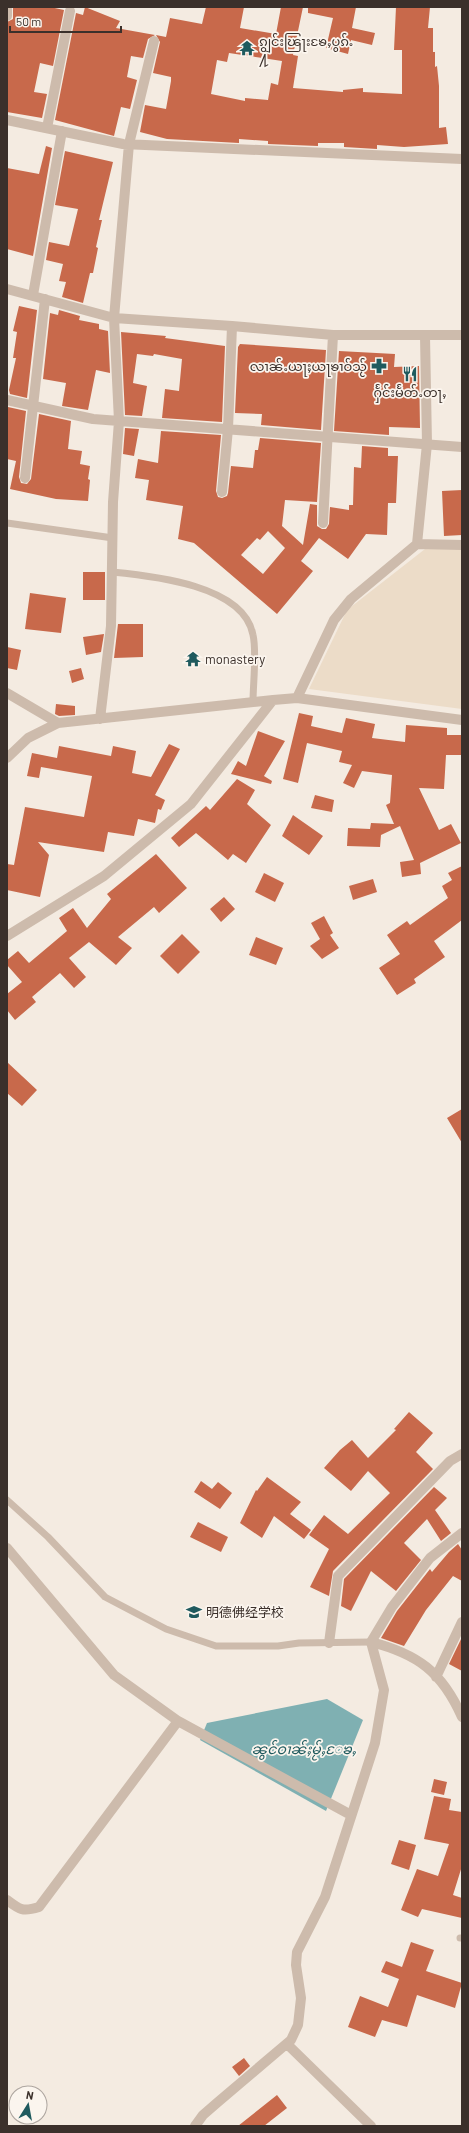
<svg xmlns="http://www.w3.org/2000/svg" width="469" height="2133" font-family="Barlow,'Noto Sans SC','Noto Sans Myanmar',sans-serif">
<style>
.plaza{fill:#ecdcc8}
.water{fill:#7fb0b2}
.building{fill:#c8694b;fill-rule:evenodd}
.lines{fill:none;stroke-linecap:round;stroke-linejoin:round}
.service{stroke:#cdbbac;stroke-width:7}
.minor{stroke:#cdbbac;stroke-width:10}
.labels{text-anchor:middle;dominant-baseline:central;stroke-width:3.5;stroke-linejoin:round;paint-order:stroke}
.poi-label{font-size:13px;fill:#3b302b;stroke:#fbf5ee;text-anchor:start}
.water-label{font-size:14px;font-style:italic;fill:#1f5a5e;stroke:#fbf5ee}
</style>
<rect width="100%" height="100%" fill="#f4ebe1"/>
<!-- plaza -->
<path class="plaza" d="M434 542 462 544V709L309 689 347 610Z"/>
<!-- water -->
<path class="water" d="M327 1699 363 1720 326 1811 200 1740 207 1723Z"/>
<!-- building -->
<path class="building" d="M13 7H50L64 10 53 66 40 63 34 92 47 94 42 118 7 112V22L13 19Z
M85 7 120 21 116 28 155 35 148 39 143 58 131 56 127 77 137 80 130 109 121 107 114 136 55 120 76 13 83 15Z
M206 7H244L240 28 276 34 281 7H303L293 55 298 56 293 88 343 92V90L363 88V92L402 94V50H394L396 7H430L428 28H433V52H435V67L437 66 439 86V128L446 127 448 144 404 147 377 145V149L344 147V143H318V146L268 144V141L239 139V143L167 139 140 132 145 105 166 109 171 81V77L153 73 160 42 156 35 166 37 170 18 202 24ZM229 53 282 61 278 85 271 83 268 100 245 98V101L211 94 217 60 227 62Z
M308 7H356L352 28 375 33 372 45 351 40 348 54 326 48 333 18 308 13Z
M46 146 52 148 33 256 7 249V168L39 174Z
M65 151 113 162 99 220H102L96 247 98 248 93 273H90L83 303 62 297 66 282 59 281 63 264 46 260 49 242 69 246 78 209 55 205Z
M19 306 37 310 27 398 10 394 9 390 16 358H13L17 332 13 331Z
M59 310 80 316 79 320 99 324V329L108 331 110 373 96 370 88 410 62 406 66 383 43 379 50 313 58 315Z
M121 332 166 336 165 338 225 346 222 422 162 418 165 389 179 391 182 359 154 354 153 356 137 354 133 383 147 386 142 416 125 415Z
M240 344 326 350 321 430 261 425 262 414 235 413 238 347Z
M339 351 395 354 394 367 419 366 420 428 389 427V435L334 431Z
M8 407 26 411 19 477 21 483 27 484 31 479 39 414 71 421 68 449 82 451 80 464 90 466 88 479 90 480 88 501 56 499 10 489 16 461 7 459Z
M125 428 139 429 134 456 123 454Z
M161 431 221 435 216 491 218 497 222 498 227 496 228 493 231 466 253 468 255 450H258L260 438 321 443 317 502 285 500 282 526 303 545 310 504 317 505V526L322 529H326L329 524 330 507 349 510V505H353L354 467 361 468 362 446 388 448V456H398L396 503H388L387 535 366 534 348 559 319 538 301 561 313 571 277 614 194 543 178 539 183 506 146 500 149 480 135 478 138 459 158 463ZM268 531 285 548 263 574 241 555 257 538 260 540Z
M462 490V535L444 536 442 491Z
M83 572H105V600H83Z
M30 593 66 598 61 633 25 629Z
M118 624H143V657L114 658Z
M104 634 101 652 86 655 83 637Z
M7 647 21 650 17 670 7 668Z
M81 668 84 679 72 683 69 671Z
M56 704 75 706V715L59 716 55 714Z
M299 713 313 716 311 726 342 733 346 718 375 724 372 738 405 742 406 725 447 728V735H462V755H446L444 789 419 788 439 830 451 824 461 843 420 863 421 874 402 877 400 862 414 860 400 826 381 835 380 847 347 846 348 828 370 829 371 823 394 824 386 805 390 803 392 775 362 771 354 788 343 783 352 765 339 762 342 751 307 743 298 783 283 779Z
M258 731 285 741 264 776 272 781 271 784 231 774 238 761 246 766Z
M169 744 180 749 155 795 165 800 161 810 158 809 155 823 138 819 134 836 108 832 104 852 38 842 49 855 40 897 7 890V864L14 865 25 807 84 817 92 776 41 767 39 778 27 776 32 753 57 758 59 746 111 756 113 746 136 751 132 773 151 777Z
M237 779 255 790 247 804 271 825 246 863 233 854 228 860 196 833 179 847 171 838 206 806 210 810Z
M315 795 334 800 332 812 311 808Z
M293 815 323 836 309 855 282 836Z
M156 854 187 888 159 913 154 907 118 937 132 948 116 965 89 942 69 958 86 977 74 988 60 973 32 997 36 1002 15 1020 7 1010V994L22 982 7 965V960L18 951 29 963 67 931 59 918 73 908 87 928 111 899 107 894Z
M462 866V920L434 941 445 957 414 979 416 983 397 995 379 968 400 954 387 935 407 921 410 925 448 898 442 886 452 880 448 873Z
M264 873 284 883 275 902 255 892Z
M373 879 377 892 353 900 349 886Z
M224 897 235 909 221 922 210 909Z
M324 916 333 933 330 935 339 948 322 959 310 946 320 939 311 923Z
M182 934 200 952 178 974 160 956Z
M256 937 283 948 276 965 249 955Z
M7 1062 37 1090 22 1106 7 1093Z
M462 1109V1143L447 1118Z
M409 1412 433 1433 416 1452 433 1469 333 1571 329 1596 310 1587 329 1549 309 1535 324 1515 348 1534 390 1493 368 1471 351 1491 324 1468 340 1450 352 1440 368 1458 396 1430 394 1429Z
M267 1477 301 1502 290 1514 311 1530 304 1539 274 1516 262 1538 240 1523 256 1490 257 1491Z
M201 1481 212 1489 218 1482 232 1493 220 1509 194 1492Z
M434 1487 447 1498 435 1510 451 1533 441 1541 427 1519 404 1543 421 1560 396 1591 371 1571 351 1611 341 1606 344 1579Z
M198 1522 228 1537 221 1552 190 1537Z
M458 1544 462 1550V1581L453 1576 426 1610 404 1646 381 1638 397 1611 430 1569 432 1572 449 1552Z
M462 1637V1671L449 1664Z
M434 1779 447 1782 444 1795 431 1792Z
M434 1796 451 1799 449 1810 462 1812V1866L453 1895 462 1898V1918L422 1909 418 1917 401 1910 417 1869 438 1876 449 1844 424 1839Z
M399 1840 416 1845 409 1870 391 1864Z
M411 1942 434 1950 426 1971 462 1983 455 2008 417 1995 407 2027 382 2020 375 2037 348 2027 360 1996 388 2007 399 1979 381 1972 386 1961 402 1967Z
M244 2058 250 2066 239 2076 232 2067Z
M277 2095 287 2108 264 2126H238Z"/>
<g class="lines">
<!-- service -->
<path class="service" d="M7 523 113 538
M112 572C153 576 244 585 253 635 257 651 253 684 253 702
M7 1500 48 1537 105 1597 166 1629 216 1646H278L299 1643 371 1642
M460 1938H462"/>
<!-- minor -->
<path class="minor" d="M7 9V16
M7 120 123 144 462 159
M47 128 70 11
M7 289 114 318 232 326 333 335H462
M33 295 62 131
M7 400 93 419 462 447
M25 478 45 299
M222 492 228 429 232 326
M323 523 333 335
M417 544 462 545
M7 693 58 723
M297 698 334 620 351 599 417 544 427 444 425 336
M100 719 111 626 113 502 119 421 114 318 129 144 154 41
M7 758 28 738 58 723 273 700
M7 936 104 876 191 804 273 700 297 698 462 720
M7 1548 114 1675 178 1721 351 1815
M371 1642C418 1654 442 1672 462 1717
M329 1643 338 1576 450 1461 462 1454
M436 1677 462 1622
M7 1900C20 1910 23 1912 39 1907L178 1721
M287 2044 371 2126
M195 2126 203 2115 218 2102 291 2040 298 2025 301 1998 296 1965 297 1952 325 1897 375 1743 384 1690 371 1642 392 1607 430 1558 462 1533"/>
</g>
<!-- icons -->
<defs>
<symbol id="temple-bare" viewBox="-9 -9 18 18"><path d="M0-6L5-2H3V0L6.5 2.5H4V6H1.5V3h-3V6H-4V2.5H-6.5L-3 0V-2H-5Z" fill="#1f5a5e" stroke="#fbf5ee" stroke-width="2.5" paint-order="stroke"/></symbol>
<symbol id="pharmacy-bare" viewBox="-9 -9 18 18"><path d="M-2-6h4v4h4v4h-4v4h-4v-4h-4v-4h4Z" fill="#1f5a5e" stroke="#fbf5ee" stroke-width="2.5" paint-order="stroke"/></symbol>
<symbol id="restaurant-bare" viewBox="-9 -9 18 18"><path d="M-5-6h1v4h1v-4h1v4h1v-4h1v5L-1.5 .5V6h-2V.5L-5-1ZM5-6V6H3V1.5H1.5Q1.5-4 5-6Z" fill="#1f5a5e" stroke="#fbf5ee" stroke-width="2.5" paint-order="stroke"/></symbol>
<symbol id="school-bare" viewBox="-9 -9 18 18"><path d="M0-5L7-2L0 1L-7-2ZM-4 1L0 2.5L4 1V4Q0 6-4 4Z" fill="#1f5a5e" stroke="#fbf5ee" stroke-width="2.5" paint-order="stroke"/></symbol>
</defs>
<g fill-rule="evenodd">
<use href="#temple-bare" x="236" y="37" width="22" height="22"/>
<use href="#pharmacy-bare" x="368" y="355" width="22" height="22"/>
<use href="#restaurant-bare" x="399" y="363" width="22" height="22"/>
<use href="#temple-bare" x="182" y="648" width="22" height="22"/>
<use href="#school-bare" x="183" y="1601" width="22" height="22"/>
</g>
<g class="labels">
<!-- poi labels -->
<g class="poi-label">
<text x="259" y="41">ၵျွင်းၽြႃးၶႄႇပွၵ်ႉ<tspan x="259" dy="15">႔</tspan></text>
<text x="367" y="366" text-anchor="end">လၢၼ်ႉယႃႈယႃၶၢဝ်သႂ်</text>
<text x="410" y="392" text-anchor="middle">ႁႅင်းမႅတ်ႉတႃႇ</text>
<text x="205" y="659">monastery</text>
<text x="206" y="1612">明德佛经学校</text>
</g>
<!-- water labels -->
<g class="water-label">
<text x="304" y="1748">ၼွင်ဝၢၼ်ႈမႂ်ႇႄၶႇ</text>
</g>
</g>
<!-- border -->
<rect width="469" height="2133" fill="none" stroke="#3b302b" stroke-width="16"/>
<!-- north arrow -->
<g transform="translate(28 2105) rotate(11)"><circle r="19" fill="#fbf5ee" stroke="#aea6a0"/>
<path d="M0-3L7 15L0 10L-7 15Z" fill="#1f5a5e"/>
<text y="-6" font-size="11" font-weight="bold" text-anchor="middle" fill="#3b302b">N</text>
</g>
<!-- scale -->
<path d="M10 26v6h111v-6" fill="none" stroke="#3b302b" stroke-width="2"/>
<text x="16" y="26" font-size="12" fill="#3b302b" stroke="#fbf5ee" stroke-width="3" paint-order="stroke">50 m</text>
</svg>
